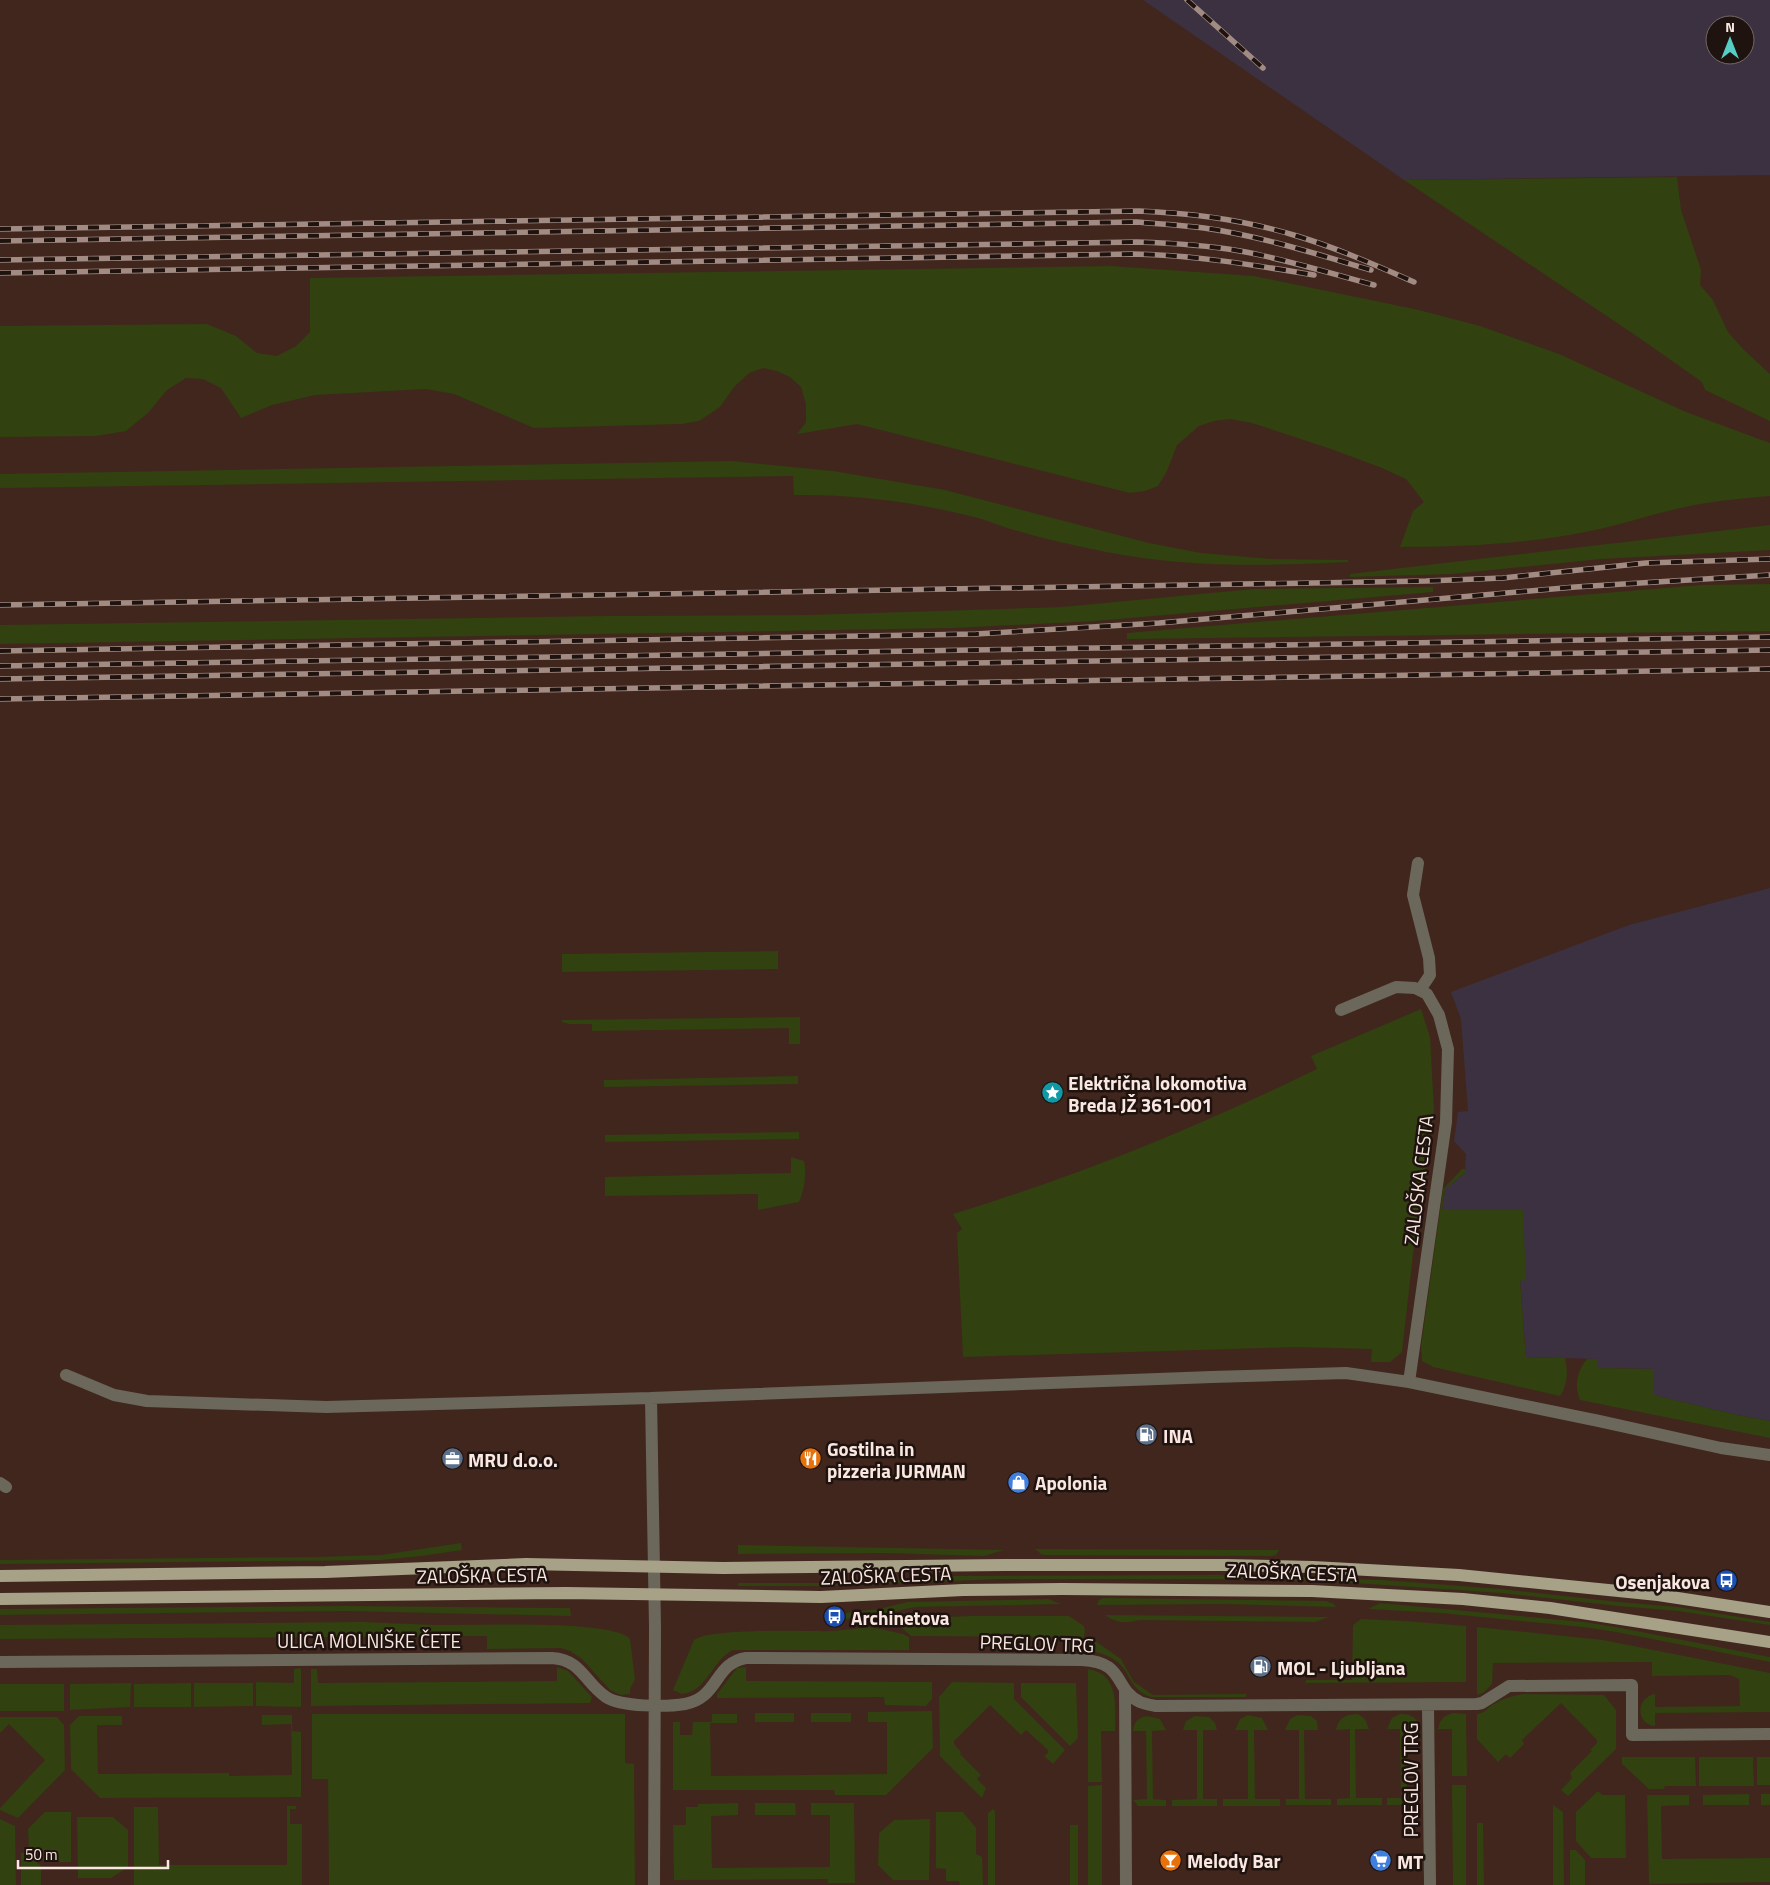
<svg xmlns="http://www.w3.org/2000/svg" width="1770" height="1885" font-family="'Titillium Web',sans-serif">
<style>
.industrial{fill:#3b3141;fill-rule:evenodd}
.green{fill:#31410f}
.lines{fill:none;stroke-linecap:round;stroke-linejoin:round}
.minor{stroke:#6b685b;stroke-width:12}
.major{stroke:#a7a287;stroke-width:12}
.rail-casing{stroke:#a28b83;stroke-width:5.5}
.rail{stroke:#1f130f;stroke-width:4;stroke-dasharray:11;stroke-linecap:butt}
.labels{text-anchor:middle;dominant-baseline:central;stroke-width:5;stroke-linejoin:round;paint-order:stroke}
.poi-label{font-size:19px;font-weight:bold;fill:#fae7e1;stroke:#1f130f;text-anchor:start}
.street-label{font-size:19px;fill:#fae7e1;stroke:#1f130f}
</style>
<rect width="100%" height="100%" fill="#41261d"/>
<!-- industrial -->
<path class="industrial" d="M1143 0H1770V175L1404 180ZM1715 25H1745V55H1715Z
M1770 888V1421L1737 1415 1653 1395 1654 1369 1598 1368V1359L1526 1357 1520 1280H1526L1442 1210 1445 1189 1465 1173 1466 1154 1454 1141 1458 1112 1468 1111 1461 1019 1451 992 1629 925Z"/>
<!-- green -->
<path class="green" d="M1677 177 1681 210 1701 270 1700 285 1713 300 1728 332 1743 349 1770 374V421L1705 390 1702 382 1638 337 1404 180Z
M1111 266 1254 276 1419 310 1480 326 1559 354 1686 412 1770 443V496C1736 499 1701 502 1668 511 1642 517 1617 526 1590 531 1528 544 1464 547 1400 547L1413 511 1424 502 1406 479 1382 468 1331 449 1252 423 1230 419 1214 421 1199 426 1177 445 1167 471 1158 486 1145 491 1130 493 857 424 797 434 806 422V404L801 387 790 377 777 371 763 368 749 373 734 387 720 407 699 421 682 424 534 428 454 394 426 389 315 395 272 405 241 418 221 388 203 379 186 378 167 390 148 413 126 431 96 436 0 437V326L207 324 236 336 257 353 277 356 296 346 310 332V278Z
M732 461 833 471 945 490 1149 543 1201 553 1271 559 1348 560V562C1268 566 1185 568 1106 552 1075 546 1044 539 1014 530 1000 526 987 520 974 517 915 502 855 494 794 495L793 476 0 488V474Z
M1770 525V550L1601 559 1452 574 1350 577V574Z
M1770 584V631L1127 639V633L1701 585Z
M1433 587V592L1095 621 954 628 0 644V625L607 616 808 615 1062 607 1253 589Z
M778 951V969L562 972V954Z
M1421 1009 1430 1037 1434 1110 1414 1246 1402 1352 1390 1362H1371L1372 1349 1296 1347 963 1357 957 1233 962 1229 953 1214C1078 1176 1200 1126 1317 1069L1311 1056Z
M800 1017V1044H789V1028L592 1031V1024H569L562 1022V1020Z
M798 1076V1084L604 1087V1080Z
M799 1132V1139L605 1142V1135Z
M791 1157 804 1161C807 1173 804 1191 799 1202L758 1210V1194L605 1196V1177L791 1173Z
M1462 1169H1465V1173L1445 1189 1442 1210H1523L1526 1280 1520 1281 1526 1357 1565 1358C1568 1372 1568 1384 1560 1396L1433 1367 1422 1361 1421 1347 1443 1189Z
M1587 1359H1598V1368L1654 1369V1395L1737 1415 1770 1421V1438L1580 1400C1574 1385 1577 1371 1587 1359Z
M461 1543 462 1550 422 1556 382 1560 0 1564V1560L317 1557 381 1555Z
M738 1545 1004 1550 984 1556 885 1553 738 1554Z
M1035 1549 1279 1550 1276 1555 1272 1556 1045 1555 1041 1554Z
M1218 1575 1383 1580 1501 1589 1619 1602 1678 1607 1770 1622V1625L1678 1611 1618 1606 1501 1593 1325 1581 1218 1579H1000L834 1586H738V1583H833L950 1576Z
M1103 1598 1326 1601 1334 1604 1336 1607 1221 1604 1097 1605 1099 1600Z
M1048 1599 1061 1604 915 1607 868 1617 845 1619V1613L879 1609 907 1602Z
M1380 1603 1584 1622 1616 1627 1770 1657V1662L1616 1632 1583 1627 1441 1613 1368 1609Z
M347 1606 570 1608 571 1616 347 1611 0 1615V1609Z
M1105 1615 1329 1617 1315 1622 1140 1620C1126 1623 1117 1624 1105 1615Z
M972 1616H1069L1084 1626 1085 1632 1081 1650H1077V1637L911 1636 895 1622 913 1618Z
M1361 1619 1405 1621 1466 1626V1682L1306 1683V1680H1352L1353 1625Z
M362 1622C387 1623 411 1624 435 1625 466 1626 614 1619 630 1639L635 1679 630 1689V1694L621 1695 610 1690 582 1659 570 1651 561 1648 487 1649V1636L0 1639V1625Z
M871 1627 903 1634 909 1637V1650H733C712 1660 707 1692 682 1694L673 1690 694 1640C711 1627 807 1632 833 1631 846 1630 859 1628 871 1627Z
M1477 1627 1603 1640 1770 1673V1712L1655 1713V1726C1635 1724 1636 1697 1655 1694V1707L1740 1706 1739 1679 1730 1675 1652 1676V1662L1493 1663 1492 1684 1483 1693 1477 1695Z
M1088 1636 1121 1659 1134 1682 1153 1695 1246 1694V1697H1151C1137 1693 1133 1684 1126 1672 1117 1657 1101 1652 1084 1650Z
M557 1667 568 1671 592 1697 590 1703 311 1706V1669H317L318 1683 557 1681Z
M746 1667V1681L932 1682V1699L926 1706 885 1705 884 1697 717 1698V1694L737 1668Z
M301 1668V1707L256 1706V1682L294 1683V1669Z
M1088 1669C1120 1674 1115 1706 1115 1731H1101L1102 1782H1088Z
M952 1682 1014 1683V1699L1065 1750 1053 1764 1044 1756 1048 1753V1750L1026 1730 1021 1735 990 1705 954 1741V1744L961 1752 960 1754 981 1775 977 1779 986 1788 982 1798 940 1756 939 1697Z
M131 1683 130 1707 70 1710V1684Z
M191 1683V1707H134V1684Z
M194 1683H253V1706L194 1707Z
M1021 1683H1076L1078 1738 1070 1746 1021 1697Z
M0 1684H64V1711H0Z
M1524 1694 1604 1695 1616 1710V1749L1568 1796 1561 1790 1572 1778 1570 1773 1592 1751 1590 1750 1597 1743V1740L1561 1703 1522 1740 1524 1744 1510 1758 1506 1754 1498 1762 1477 1739V1714C1484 1714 1488 1707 1494 1704 1503 1698 1513 1696 1524 1694Z
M932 1711 933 1748 886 1795H835L834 1790H673V1722H680V1735H692L693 1722H712V1714H737V1723H710L711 1776 887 1774V1722H868V1712Z
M755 1713H794V1722H755Z
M811 1713H851V1722H811Z
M1454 1713 1466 1714 1467 1776H1452V1729H1438C1440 1719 1444 1715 1454 1713Z
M312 1714H625V1763L634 1764 635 1885H329L328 1779H312Z
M1358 1714 1365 1719 1369 1729H1355L1356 1798H1382V1805H1337V1799L1350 1798V1729L1336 1730C1339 1717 1346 1714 1358 1714Z
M1400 1714C1411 1713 1418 1718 1420 1729H1406L1407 1798H1420V1801L1413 1805H1387V1798H1401L1400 1729H1387L1392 1718Z
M262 1715H292V1731L301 1732V1797L100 1798 71 1769 70 1725 79 1716H122V1725H97L98 1774 229 1773V1776L292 1775 291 1724 262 1725Z
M1248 1715 1262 1718 1268 1730H1254L1255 1799H1280V1806H1223V1799H1248V1730H1235L1240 1719Z
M1298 1715 1311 1716 1317 1721 1318 1730H1304L1305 1799H1331V1805H1286V1799H1299V1730H1285L1290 1719Z
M1147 1716 1160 1719 1166 1730 1152 1731 1153 1799 1166 1800V1806H1138L1133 1800 1147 1799 1146 1731H1133C1134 1721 1138 1718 1147 1716Z
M1195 1716 1209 1717 1215 1723 1217 1730H1203V1799H1217V1806H1172V1800L1197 1799V1730H1183L1186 1721Z
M0 1717H57L64 1725 65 1770 18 1818 0 1810V1808L45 1760 9 1724 0 1733Z
M1622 1757H1695L1696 1786H1665L1664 1789H1649L1622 1764Z
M1699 1757H1753L1754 1786H1699Z
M1757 1757H1770V1785H1757Z
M1102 1785V1885H1088V1786Z
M1452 1785H1466V1885H1453Z
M1598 1791 1602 1795H1625L1626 1858H1591L1576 1841V1812Z
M1749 1794V1805H1703V1795Z
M1761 1794H1770V1805H1761Z
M1647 1795H1689V1805L1661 1806 1662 1859 1770 1858V1882L1649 1884Z
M738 1803V1815L711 1816 712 1868 830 1867V1815H811V1803H854L855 1883H828V1879L674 1880 673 1825H686V1807H698V1804Z
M755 1803H795L796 1815H755Z
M1553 1805 1563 1812 1564 1885H1553Z
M287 1806H296V1809H290V1824H302V1885H134V1807H158L159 1865H287Z
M993 1809 995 1811V1885H988V1813Z
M45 1812H71V1862H45L29 1846 28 1829Z
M936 1812H963L976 1828V1854L982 1857 983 1885H960L959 1881H946V1869L936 1868Z
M77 1817H113L128 1830V1867L111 1878H78Z
M0 1819 15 1826 16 1885H0Z
M930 1819 929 1880H893L878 1865 879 1833 894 1820Z
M1477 1823H1483L1484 1885H1477Z
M1070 1825H1078V1885H1070Z
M1570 1850H1576L1585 1860V1885H1570Z
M21 1853H27L41 1866V1885H21Z"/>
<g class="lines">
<!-- minor -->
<path class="minor" d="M1418 863 1413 895 1429 958 1430 975 1420 990
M1341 1010 1396 987 1415 988 1427 994 1439 1015 1448 1049 1446 1122 1409 1382
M66 1375 114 1395 147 1401 326 1407 651 1398
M0 1483 6 1487
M0 1662 552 1658C582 1660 584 1682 606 1697 621 1707 667 1707 685 1704 719 1698 714 1663 746 1658L1082 1660C1126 1662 1113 1689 1140 1702 1145 1704 1151 1705 1156 1706L1477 1704 1482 1703 1509 1686 1632 1685V1735L1770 1734
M1125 1689 1126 1885
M1428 1705 1430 1885
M654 1885 655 1627 651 1398 1212 1377 1346 1373 1409 1382 1599 1421 1721 1448 1770 1455"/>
<!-- major -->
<path class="major" d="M0 1576 325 1572 526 1564 723 1568 1004 1565H1227L1313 1567 1459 1575 1658 1595 1770 1612
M0 1599 566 1593 821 1597 963 1590 1062 1589 1312 1591 1463 1599 1550 1608 1770 1642"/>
<defs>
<path id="rail" d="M1187 0 1263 68
M0 229 1139 211C1192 213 1245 220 1297 236 1337 248 1375 265 1414 282
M0 241 1136 222C1159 224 1181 225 1204 228 1261 236 1316 254 1371 270
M0 260 1137 242C1171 243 1206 245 1240 251 1285 259 1329 273 1374 285
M0 273 1133 254C1194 255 1254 265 1314 275
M0 605 1426 581 1503 578 1646 563 1770 559
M0 651 976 634 1159 623 1575 587 1770 575
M0 666 1770 637
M0 679 1770 650
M0 699 1770 669"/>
</defs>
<!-- rail casing -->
<use href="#rail" class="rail-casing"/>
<!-- rail -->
<use href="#rail" class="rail"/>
</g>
<!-- icons -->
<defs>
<symbol id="sight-disc" viewBox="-11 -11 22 22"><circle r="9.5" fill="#0f9aa8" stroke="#1f130f"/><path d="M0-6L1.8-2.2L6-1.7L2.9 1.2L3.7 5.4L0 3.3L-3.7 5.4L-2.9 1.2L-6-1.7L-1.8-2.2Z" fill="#fff"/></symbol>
<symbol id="fuel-disc" viewBox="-11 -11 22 22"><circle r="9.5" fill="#5c6f8a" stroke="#1f130f"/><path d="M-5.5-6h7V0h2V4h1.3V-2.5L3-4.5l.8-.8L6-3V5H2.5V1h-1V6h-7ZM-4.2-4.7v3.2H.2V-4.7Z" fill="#fff"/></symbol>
<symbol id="office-disc" viewBox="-11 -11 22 22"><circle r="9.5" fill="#5c6f8a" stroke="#1f130f"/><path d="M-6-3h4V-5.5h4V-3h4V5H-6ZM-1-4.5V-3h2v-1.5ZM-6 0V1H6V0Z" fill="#fff"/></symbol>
<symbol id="restaurant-disc" viewBox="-11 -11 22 22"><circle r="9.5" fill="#e8710a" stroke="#1f130f"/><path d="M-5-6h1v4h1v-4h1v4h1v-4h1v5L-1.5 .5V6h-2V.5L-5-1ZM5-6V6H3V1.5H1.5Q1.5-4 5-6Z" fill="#fff"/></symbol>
<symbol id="shop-disc" viewBox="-11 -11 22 22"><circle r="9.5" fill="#3f7fe0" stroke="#1f130f"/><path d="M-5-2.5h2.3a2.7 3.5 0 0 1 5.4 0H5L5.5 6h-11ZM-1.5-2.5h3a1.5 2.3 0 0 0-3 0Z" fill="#fff"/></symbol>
<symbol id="bus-disc" viewBox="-11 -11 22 22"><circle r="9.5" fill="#1a4fb4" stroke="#1f130f"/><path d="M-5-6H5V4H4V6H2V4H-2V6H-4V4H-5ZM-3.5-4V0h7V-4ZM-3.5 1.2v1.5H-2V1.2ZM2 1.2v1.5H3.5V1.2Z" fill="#fff"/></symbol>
<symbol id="bar-disc" viewBox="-11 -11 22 22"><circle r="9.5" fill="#e8710a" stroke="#1f130f"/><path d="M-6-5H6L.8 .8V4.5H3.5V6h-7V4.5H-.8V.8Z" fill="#fff"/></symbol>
<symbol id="supermarket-disc" viewBox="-11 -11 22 22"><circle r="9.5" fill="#3f7fe0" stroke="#1f130f"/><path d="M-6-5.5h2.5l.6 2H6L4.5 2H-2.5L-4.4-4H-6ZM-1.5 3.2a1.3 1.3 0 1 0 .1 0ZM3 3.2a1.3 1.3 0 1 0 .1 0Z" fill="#fff"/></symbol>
</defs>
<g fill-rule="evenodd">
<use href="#sight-disc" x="1040" y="1080" width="25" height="25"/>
<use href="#fuel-disc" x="1134" y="1422" width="25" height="25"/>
<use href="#office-disc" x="440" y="1446" width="25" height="25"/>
<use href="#restaurant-disc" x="798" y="1446" width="25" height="25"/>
<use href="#shop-disc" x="1006" y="1470" width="25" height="25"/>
<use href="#bus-disc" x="1714" y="1568" width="25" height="25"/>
<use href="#bus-disc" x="822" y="1604" width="25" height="25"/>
<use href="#fuel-disc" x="1248" y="1654" width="25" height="25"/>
<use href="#bar-disc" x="1158" y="1848" width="25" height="25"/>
<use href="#supermarket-disc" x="1368" y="1848" width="25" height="25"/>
</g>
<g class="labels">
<!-- poi labels -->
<g class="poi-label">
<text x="1068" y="1082">Električna lokomotiva<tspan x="1068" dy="22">Breda JŽ 361-001</tspan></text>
<text x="1163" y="1435">INA</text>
<text x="827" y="1448">Gostilna in<tspan x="827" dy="22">pizzeria JURMAN</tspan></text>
<text x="468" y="1459">MRU d.o.o.</text>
<text x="1035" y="1482">Apolonia</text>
<text x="1710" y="1581" text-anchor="end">Osenjakova</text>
<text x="851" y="1617">Archinetova</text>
<text x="1277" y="1667">MOL - Ljubljana</text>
<text x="1187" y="1860">Melody Bar</text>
<text x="1397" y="1861">MT</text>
</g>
<!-- street labels -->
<g class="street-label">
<text transform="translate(1418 1180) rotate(-83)">ZALOŠKA CESTA</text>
<text transform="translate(1292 1572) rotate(2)">ZALOŠKA CESTA</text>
<text transform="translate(482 1575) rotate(-1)">ZALOŠKA CESTA</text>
<text transform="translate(886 1575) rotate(-2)">ZALOŠKA CESTA</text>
<text x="369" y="1640">ULICA MOLNIŠKE ČETE</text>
<text transform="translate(1037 1643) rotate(2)">PREGLOV TRG</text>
<text transform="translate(1410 1780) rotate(-90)">PREGLOV TRG</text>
</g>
</g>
<!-- north arrow -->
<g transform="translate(1730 40)"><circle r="24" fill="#1f130f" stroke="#776863"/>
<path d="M0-4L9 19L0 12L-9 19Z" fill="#55cec5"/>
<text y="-8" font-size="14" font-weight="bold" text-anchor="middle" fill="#fae7e1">N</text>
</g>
<!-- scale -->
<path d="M18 1860v8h150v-8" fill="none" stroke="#fae7e1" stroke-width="2.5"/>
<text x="25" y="1860" font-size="15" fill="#fae7e1" stroke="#1f130f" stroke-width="4" paint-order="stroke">50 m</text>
</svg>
